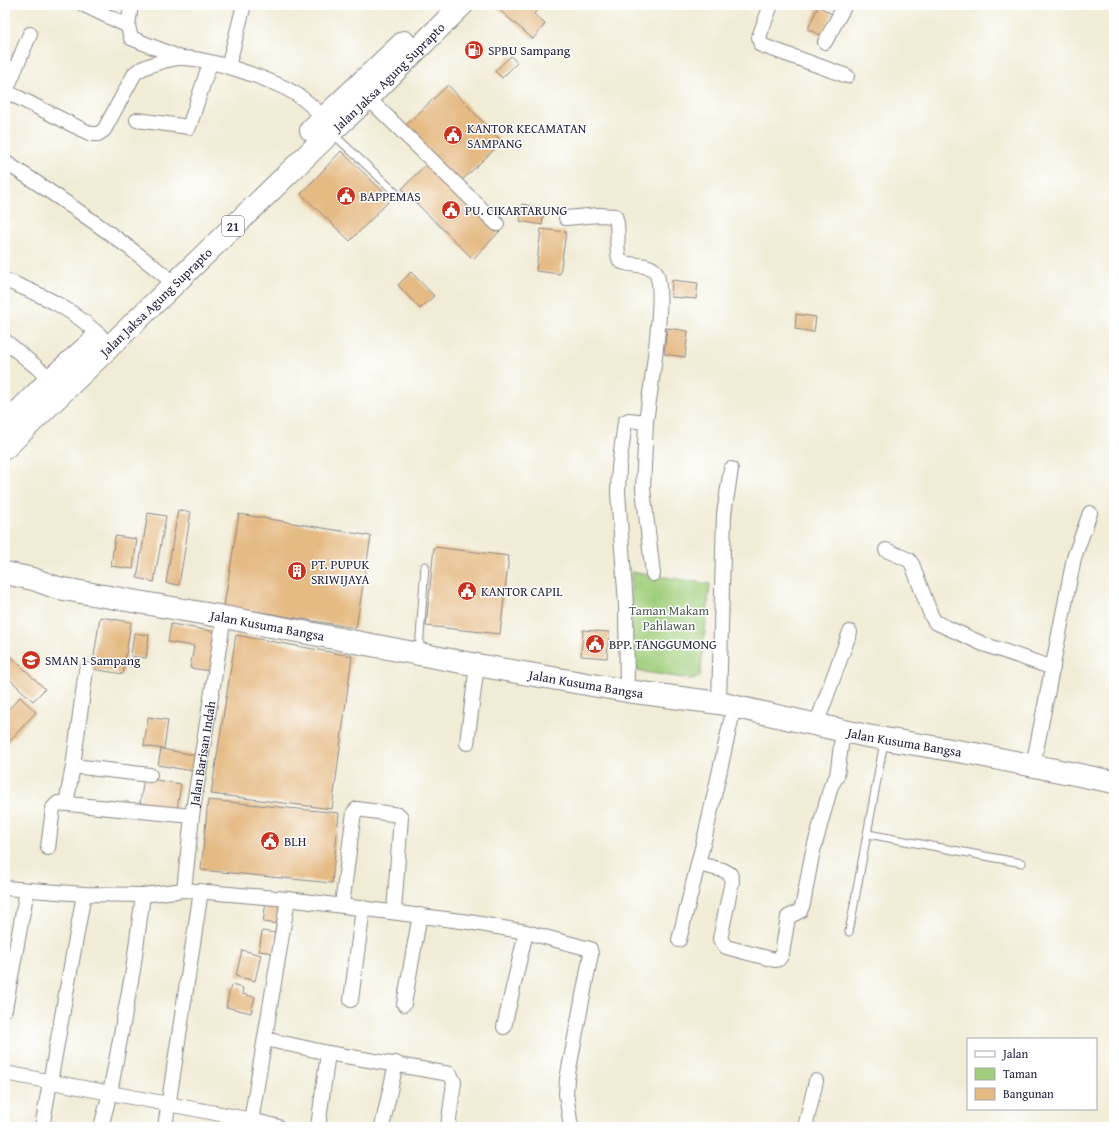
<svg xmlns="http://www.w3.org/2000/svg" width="1119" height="1132" font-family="'Gentium Book Plus',serif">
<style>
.green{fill:#a0ce7c;stroke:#61785c}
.building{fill:#e5ba83}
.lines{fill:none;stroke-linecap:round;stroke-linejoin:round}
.lane-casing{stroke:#8a8788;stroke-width:9}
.street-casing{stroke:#8a8788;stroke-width:16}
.primary-casing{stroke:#8a8788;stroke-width:24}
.highway-casing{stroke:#8a8788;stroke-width:24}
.lane{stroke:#fff;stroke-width:7}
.street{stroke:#fff;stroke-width:14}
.primary{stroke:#fff;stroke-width:22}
.highway{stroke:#fff;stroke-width:22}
.labels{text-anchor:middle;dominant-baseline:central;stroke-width:3;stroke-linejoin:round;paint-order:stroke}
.shield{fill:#fff;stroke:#646476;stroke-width:1}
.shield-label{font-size:12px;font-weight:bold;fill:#22223b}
.poi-label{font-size:13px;fill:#22223b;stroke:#fff;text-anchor:start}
.street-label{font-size:13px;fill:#22223b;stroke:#fff}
.park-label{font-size:13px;fill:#4e5e52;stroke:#fff}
</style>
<rect width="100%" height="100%" fill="#fff"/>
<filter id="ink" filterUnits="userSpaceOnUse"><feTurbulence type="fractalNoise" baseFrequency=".025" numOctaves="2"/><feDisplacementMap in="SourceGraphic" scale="8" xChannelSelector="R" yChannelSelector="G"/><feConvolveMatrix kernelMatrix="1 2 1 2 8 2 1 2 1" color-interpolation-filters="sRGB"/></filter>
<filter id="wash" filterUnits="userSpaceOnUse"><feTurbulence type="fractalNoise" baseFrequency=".012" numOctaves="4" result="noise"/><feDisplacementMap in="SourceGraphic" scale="16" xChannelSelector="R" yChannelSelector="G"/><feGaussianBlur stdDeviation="0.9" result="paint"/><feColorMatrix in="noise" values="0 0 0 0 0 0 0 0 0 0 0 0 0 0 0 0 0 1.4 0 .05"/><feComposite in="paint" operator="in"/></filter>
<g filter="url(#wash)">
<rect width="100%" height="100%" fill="#f1ecd6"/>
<!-- green -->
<path class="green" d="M631 572 710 584 700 677 690 679 631 670Z"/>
<g id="blocks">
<!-- building -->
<path class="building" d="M498 5H541L534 14 545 24 533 39 496 7Z
M818 6 832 14 821 36 808 29Z
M511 56 517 63 502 78 495 71Z
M448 85 502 142 457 185 403 128Z
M341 151 391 199 350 241 301 194Z
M429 161 500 231 473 259 402 189Z
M522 204 544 209 542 225 520 221Z
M541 229 566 232 560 274 536 271Z
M411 272 434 296 420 309 398 285Z
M672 280 698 283 696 299 671 297Z
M796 314 816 317 814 332 795 329Z
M667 328 688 331 685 357 664 354Z
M178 510 191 512 179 585 166 583Z
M148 513 166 516 154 582 137 578Z
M239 514 371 536 356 628 224 606Z
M115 536 137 539 133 569 111 566Z
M434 547 509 556 500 634 426 626Z
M100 617 131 622 123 674 92 669Z
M171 624 217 632 211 671 190 668 194 646 168 642Z
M583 630 609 632 607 658 581 656Z
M134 633 149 635 146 658 131 656Z
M236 635 352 656 332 809 211 794Z
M5 651 45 689 33 701 5 675Z
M20 697 36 712 6 745 5 713Z
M148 717 168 720 164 749 144 746Z
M161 749 195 755 192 771 158 765Z
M144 778 181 784 177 809 140 803Z
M208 800 339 813 332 883 201 870Z
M266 902 282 904 280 924 263 922Z
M262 931 276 933 274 953 259 951Z
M242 950 261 955 255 981 236 976Z
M231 985 243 988 242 994 255 997 251 1013 226 1007Z"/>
</g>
</g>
<g filter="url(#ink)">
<use href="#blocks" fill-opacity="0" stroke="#8a8788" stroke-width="1"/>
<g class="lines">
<defs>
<path id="lane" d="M332 133 397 194
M419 651 425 566
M868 834 1022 863
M849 932 884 742"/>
<g id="street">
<path d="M84 5 128 26"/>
<path d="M131 5 128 26 131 38 181 58"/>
<path d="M771 5 759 37 761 45 847 76"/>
<path d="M825 42 845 5"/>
<path d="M228 67 244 5"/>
<path d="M5 91 91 134H98L104 130 135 73C143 66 171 58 181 58 210 58 271 79 296 94 306 100 315 109 324 118"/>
<path d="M6 91 30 34"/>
<path d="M368 98 497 224"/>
<path d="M137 120 189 127 210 63"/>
<path d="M5 162C59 197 114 234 164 275"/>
<path d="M566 218 599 215 615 216C621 230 614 248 620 261 630 267 647 262 655 271 668 288 649 397 646 422L629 420 625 422 619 467 618 492 626 605 627 691"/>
<path d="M5 280C44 296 76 310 105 341"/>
<path d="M5 341 51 379"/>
<path d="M646 422 643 489 653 574"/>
<path d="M886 550 909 560 912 564 931 615 935 622 983 644 1053 668"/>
<path d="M719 703 724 514 731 469"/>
<path d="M816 725 850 632"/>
<path d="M467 743 477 665"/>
<path d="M73 766 86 670"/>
<path d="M1033 766 1074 558 1090 513"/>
<path d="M66 804 73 766 150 775"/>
<path d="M48 848 53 808 58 803 192 816"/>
<path d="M698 864 723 870 730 874 732 881 720 939 726 947 775 960 779 959 782 954 788 917 800 911 803 904 812 855 831 786 837 776 843 730"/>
<path d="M5 888 84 894 143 895 184 890 288 899 469 922 526 932 590 949 591 954 567 1079 566 1094 571 1127"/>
<path id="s1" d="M184 890 192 816 224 617"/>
<path d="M342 905 354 812 357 809 399 815 401 817 394 911"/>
<path d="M679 940 706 832 734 707"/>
<path d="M351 1000 363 908"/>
<path d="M404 1004 420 915"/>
<path d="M5 1009 27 890"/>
<path d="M504 1027 526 932"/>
<path d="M265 1039 328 1053 450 1074 454 1082 448 1127"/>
<path d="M5 1073 252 1120 279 1127"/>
<path d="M42 1127 84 894"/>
<path d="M101 1127 110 1093 133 970 143 895"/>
<path d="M165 1127 201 891"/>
<path d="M250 1127 288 899"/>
<path d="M318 1127 328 1053"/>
<path d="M382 1127 396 1063"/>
<path d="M805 1127 816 1081"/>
</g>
<g id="primary">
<path id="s2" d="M5 573 33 579 58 588 224 617 477 665 627 691 719 703 867 736 975 754 1114 782"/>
</g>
<g id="highway">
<path d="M311 130 404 42"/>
<path d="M5 425 51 379 97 338"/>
<path id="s3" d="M5 448 331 132 368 98 462 5"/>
</g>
</defs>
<!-- lane casing -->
<use href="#lane" class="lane-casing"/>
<!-- street casing -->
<use href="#street" class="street-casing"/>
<!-- primary casing -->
<use href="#primary" class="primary-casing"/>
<!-- highway casing -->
<use href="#highway" class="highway-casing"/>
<!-- lane -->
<use href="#lane" class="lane"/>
<!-- street -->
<use href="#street" class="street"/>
<!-- primary -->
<use href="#primary" class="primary"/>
<!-- highway -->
<use href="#highway" class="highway"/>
</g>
</g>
<!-- icons -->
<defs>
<symbol id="fuel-disc" viewBox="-11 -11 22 22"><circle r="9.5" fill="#c8321e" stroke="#fff"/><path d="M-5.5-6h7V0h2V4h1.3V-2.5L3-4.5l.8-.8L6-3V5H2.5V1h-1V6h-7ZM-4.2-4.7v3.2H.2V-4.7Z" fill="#fff"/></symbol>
<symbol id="civic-disc" viewBox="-11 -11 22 22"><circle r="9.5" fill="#c8321e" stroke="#fff"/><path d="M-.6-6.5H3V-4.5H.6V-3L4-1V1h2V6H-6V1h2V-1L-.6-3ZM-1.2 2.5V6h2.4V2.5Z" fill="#fff"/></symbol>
<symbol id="building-disc" viewBox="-11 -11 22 22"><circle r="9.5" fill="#c8321e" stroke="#fff"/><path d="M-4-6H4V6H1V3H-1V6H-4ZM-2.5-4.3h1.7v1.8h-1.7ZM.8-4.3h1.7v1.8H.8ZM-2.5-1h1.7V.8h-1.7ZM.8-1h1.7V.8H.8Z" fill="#fff"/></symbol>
<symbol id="school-disc" viewBox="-11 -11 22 22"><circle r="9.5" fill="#c8321e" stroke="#fff"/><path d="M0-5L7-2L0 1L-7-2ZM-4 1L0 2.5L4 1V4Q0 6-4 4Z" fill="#fff"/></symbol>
</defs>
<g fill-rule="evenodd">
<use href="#fuel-disc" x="463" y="39" width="22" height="22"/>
<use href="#civic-disc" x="442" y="124" width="22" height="22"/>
<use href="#civic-disc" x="335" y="185" width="22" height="22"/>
<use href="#civic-disc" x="440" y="199" width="22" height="22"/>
<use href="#building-disc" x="286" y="560" width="22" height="22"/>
<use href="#civic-disc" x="456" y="580" width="22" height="22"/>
<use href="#civic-disc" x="584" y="633" width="22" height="22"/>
<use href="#school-disc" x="20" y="649" width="22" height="22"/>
<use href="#civic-disc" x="259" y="830" width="22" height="22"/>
</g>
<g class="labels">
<!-- shield labels -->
<rect class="shield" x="222" y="216" width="22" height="20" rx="3"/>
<g class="shield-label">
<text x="233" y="226">21</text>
</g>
<!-- poi labels -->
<g class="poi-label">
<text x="488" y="50">SPBU Sampang</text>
<text x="467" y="128">KANTOR KECAMATAN<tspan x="467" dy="15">SAMPANG</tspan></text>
<text x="360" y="196">BAPPEMAS</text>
<text x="465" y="210">PU. CIKARTARUNG</text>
<text x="311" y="564">PT. PUPUK<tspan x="311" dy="15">SRIWIJAYA</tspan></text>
<text x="481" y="591">KANTOR CAPIL</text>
<text x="609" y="644">BPP. TANGGUMONG</text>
<text x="45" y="660">SMAN 1 Sampang</text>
<text x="284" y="841">BLH</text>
</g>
<!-- street labels -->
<g class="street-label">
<text stroke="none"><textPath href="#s3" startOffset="534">Jalan Jaksa Agung Suprapto</textPath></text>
<text stroke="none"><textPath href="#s3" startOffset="210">Jalan Jaksa Agung Suprapto</textPath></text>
<text stroke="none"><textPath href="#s2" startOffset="268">Jalan Kusuma Bangsa</textPath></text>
<text stroke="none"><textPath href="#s2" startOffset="592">Jalan Kusuma Bangsa</textPath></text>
<text stroke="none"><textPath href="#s2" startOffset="916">Jalan Kusuma Bangsa</textPath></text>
<text stroke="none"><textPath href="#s1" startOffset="138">Jalan Barisan Indah</textPath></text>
</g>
<!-- park labels -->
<g class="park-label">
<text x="669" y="610">Taman Makam<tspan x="669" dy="15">Pahlawan</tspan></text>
</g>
</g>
<!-- margin -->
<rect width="1119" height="1132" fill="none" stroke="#fff" stroke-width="20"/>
<!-- legend -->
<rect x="967" y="1038" width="130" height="72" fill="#ffffff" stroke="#a7a7b1"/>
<rect x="975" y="1051" width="20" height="6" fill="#ffffff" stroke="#a7a7b1"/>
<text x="1003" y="1058" font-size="12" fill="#22223b">Jalan</text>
<rect x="975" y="1068" width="20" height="12" fill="#a0ce7c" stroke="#a7a7b1"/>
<text x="1003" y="1078" font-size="12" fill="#22223b">Taman</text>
<rect x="975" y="1088" width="20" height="12" fill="#e5ba83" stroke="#a7a7b1"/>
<text x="1003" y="1098" font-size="12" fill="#22223b">Bangunan</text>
</svg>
